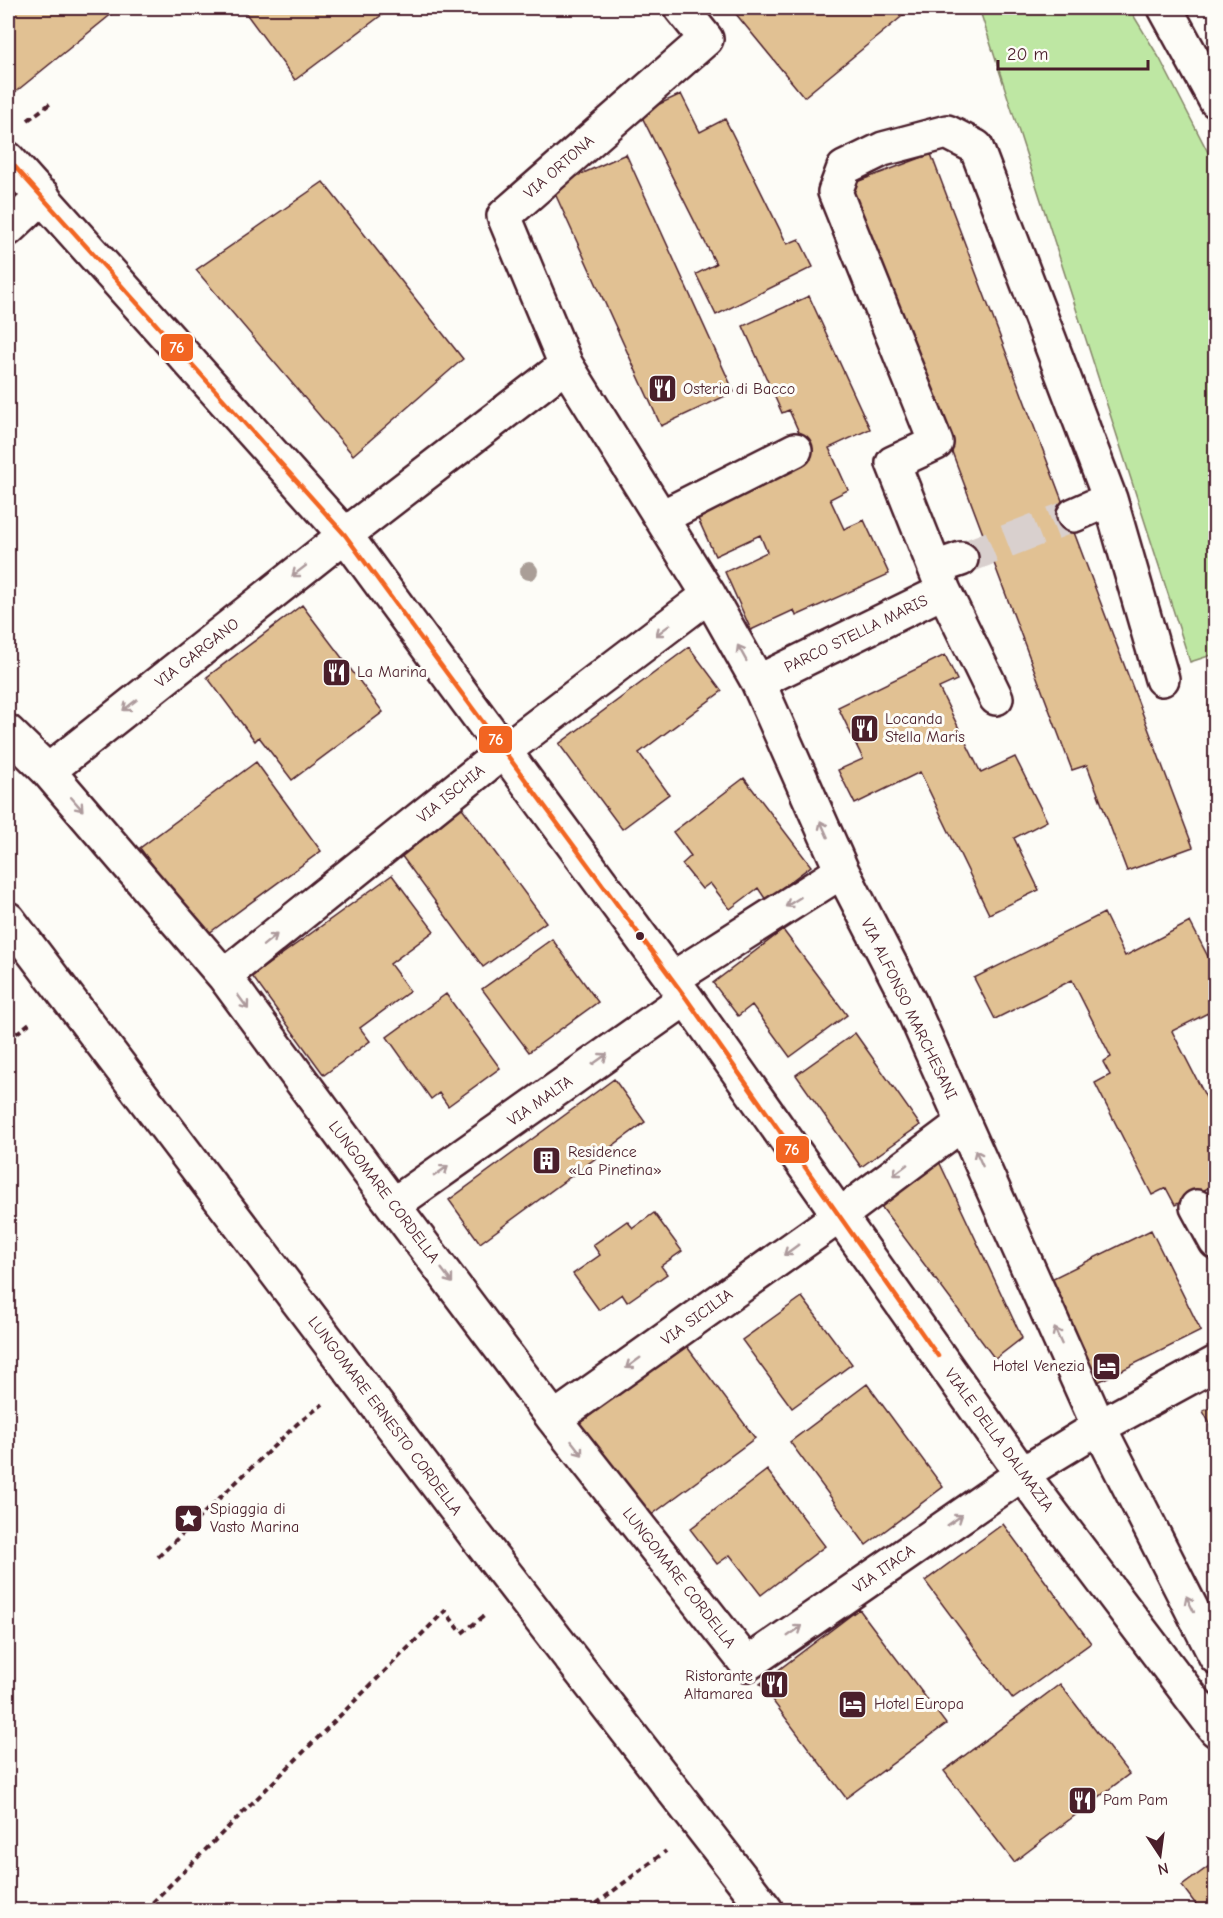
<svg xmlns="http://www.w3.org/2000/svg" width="1223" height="1918" font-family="'Comic Neue',sans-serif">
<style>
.green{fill:#bee7a3;stroke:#848367;stroke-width:1.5}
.building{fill:#e1c193;stroke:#4a1f2b;stroke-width:1.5}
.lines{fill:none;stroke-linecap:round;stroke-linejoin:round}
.minor-tunnel{stroke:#d9d0ce;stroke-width:33;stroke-dasharray:33 16;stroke-linecap:butt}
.minor-casing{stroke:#4a1f2b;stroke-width:38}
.path{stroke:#4a1f2b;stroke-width:4;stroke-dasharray:6 4.5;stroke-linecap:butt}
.minor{stroke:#fdfcf7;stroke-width:33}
.bus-1-casing{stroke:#fdfcf7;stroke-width:9}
.bus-1{stroke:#f26522;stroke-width:4.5}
.tree{fill:#aa9e97}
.oneway{stroke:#ac999b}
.bus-dot{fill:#4a1f2b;stroke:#fdfcf7;stroke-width:2}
.labels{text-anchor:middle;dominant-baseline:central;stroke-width:6;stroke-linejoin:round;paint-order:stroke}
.street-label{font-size:16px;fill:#4a1f2b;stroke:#fdfcf7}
.poi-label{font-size:16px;fill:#4a1f2b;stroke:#fdfcf7;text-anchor:start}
.line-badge{stroke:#fdfcf7;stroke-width:2}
.badge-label{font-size:16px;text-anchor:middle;font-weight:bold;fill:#fff}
</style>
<rect width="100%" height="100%" fill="#fdfcf7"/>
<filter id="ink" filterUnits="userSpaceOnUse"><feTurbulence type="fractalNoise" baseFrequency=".0167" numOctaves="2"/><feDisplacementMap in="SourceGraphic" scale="12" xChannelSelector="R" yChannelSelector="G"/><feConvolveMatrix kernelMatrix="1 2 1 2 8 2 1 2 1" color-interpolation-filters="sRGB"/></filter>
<g filter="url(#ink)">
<!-- green -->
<path class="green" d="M979 8H1129L1160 59 1215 166V654L1190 662Z"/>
<!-- building -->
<path class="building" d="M8 8H119L8 98Z
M242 8H391L295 80Z
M731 8H909L911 9 804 97Z
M681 94 700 132 725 119 787 244 799 239 813 267 716 315 696 274 716 264 640 113Z
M626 154 734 392 661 426 552 187Z
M931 154 1193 847 1127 871 1087 765 1072 770 851 184Z
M323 182 463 359 353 455 196 270Z
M809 296 870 429 829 448 848 490 830 499 844 529 864 520 889 574 796 616 794 610 751 630 725 572 767 552 760 535 715 556 695 512 811 459 789 410 782 413 743 326Z
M302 605 383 712 292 780 259 737 255 741 207 677Z
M689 647 722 691 639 753 669 794 622 829 559 744Z
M945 655 957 680 939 688 981 773 1015 757 1047 821 1014 838 1039 890 989 914 920 772 855 804 838 770 863 759 838 707Z
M256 762 321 851 205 936 140 848Z
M744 778 811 866 766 900 758 888 730 909 710 883 702 889 682 864 691 856 673 832Z
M460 805 546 922 483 967 398 851Z
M392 875 434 931 390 964 410 991 360 1028 370 1041 324 1075 252 976Z
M1104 913 1125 956 1190 922 1216 972V1009L1172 1031 1216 1117V1184L1175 1205 1166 1188 1152 1195 1095 1083 1110 1075 1103 1062 1111 1057 1072 980 995 1019 974 978Z
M783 930 847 1015 790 1057 752 1005 738 1016 713 983Z
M552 939 598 1002 529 1052 482 989Z
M446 994 500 1068 448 1106 439 1093 431 1099 387 1037Z
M855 1033 920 1125 861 1167 796 1075Z
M614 1079 645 1122 480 1243 449 1200Z
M936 1155 1022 1338 995 1359 874 1197Z
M654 1213 682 1251 661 1266 667 1274 627 1302 622 1294 599 1310 573 1274 600 1255 593 1245 627 1221 633 1228Z
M1151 1230 1201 1331 1096 1383 1045 1282Z
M802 1297 852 1364 792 1408 742 1340Z
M685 1344 755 1438 642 1522 572 1429Z
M867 1384 943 1487 866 1545 790 1442Z
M1216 1405V1435L1203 1411Z
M767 1470 825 1546 761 1595 730 1555 717 1564 690 1529Z
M1003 1524 1091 1643 1013 1699 925 1581Z
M859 1609 946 1724 846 1798 760 1684Z
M1060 1684 1129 1774 1014 1862 944 1771Z
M1216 1861V1910H1200L1182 1886Z"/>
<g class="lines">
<!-- minor-tunnel -->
<path class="minor-tunnel" d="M961 559 1074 515"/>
<defs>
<path id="minor" d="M1165 8 1216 101
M8 159 345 535 686 998 1022 1474 1216 1730
M8 229 43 196
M566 365 504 216 706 39 681 8
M1074 515 1110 499
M662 517 795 450
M935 568 961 559
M944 591 893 463 936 443 835 192 844 168 883 149 947 132 976 147 1110 499 1162 679
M758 682 944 591 996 698
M8 732 48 771 224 976 393 1205 554 1419 747 1664 1022 1474 1099 1427 1216 1363
M48 771 345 535 566 365 709 595 758 682 842 871 910 1003 1099 1427 1216 1657
M8 919 476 1536 766 1910
M224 976 504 751 709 595
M672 979 842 871
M393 1205 686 998
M1197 1207 1216 1242
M554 1419 839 1216 963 1123"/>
</defs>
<!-- minor casing -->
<use href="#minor" class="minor-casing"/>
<!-- path -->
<path class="path" d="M28 120 51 103
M8 1040 31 1022
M158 1557 297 1424 323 1404
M145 1910 445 1611 462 1633 484 1616
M588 1910 666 1851"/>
<!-- minor -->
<use href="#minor" class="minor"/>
<defs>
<path id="bus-1" d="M8 159 345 535 686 998 938 1356"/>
</defs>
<!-- bus-1 casing -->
<use href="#bus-1" class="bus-1-casing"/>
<!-- bus-1 -->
<use href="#bus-1" class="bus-1"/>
</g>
<!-- trees -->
<circle class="tree" cx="529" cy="571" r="9"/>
<!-- one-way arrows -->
<defs><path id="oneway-shaft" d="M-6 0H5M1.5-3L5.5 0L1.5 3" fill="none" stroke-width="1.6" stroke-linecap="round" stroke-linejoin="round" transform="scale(1.5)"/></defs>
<g class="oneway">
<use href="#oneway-shaft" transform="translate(299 571) rotate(142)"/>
<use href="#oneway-shaft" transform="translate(663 630) rotate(143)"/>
<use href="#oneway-shaft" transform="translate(742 653) rotate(-119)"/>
<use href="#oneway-shaft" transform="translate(130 705) rotate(142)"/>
<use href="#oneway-shaft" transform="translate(77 804) rotate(49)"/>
<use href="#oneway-shaft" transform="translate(824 829) rotate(-114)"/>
<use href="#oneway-shaft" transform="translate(793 902) rotate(148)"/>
<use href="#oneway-shaft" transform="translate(270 940) rotate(-39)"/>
<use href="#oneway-shaft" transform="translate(243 1002) rotate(54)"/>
<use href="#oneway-shaft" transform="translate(600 1059) rotate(-35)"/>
<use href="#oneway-shaft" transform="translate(979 1158) rotate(-114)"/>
<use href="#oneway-shaft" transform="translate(900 1170) rotate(143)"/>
<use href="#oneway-shaft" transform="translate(441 1171) rotate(-35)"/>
<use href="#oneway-shaft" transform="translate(791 1250) rotate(144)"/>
<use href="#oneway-shaft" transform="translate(447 1276) rotate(53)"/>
<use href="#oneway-shaft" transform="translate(1058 1336) rotate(-114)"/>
<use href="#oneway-shaft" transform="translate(633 1363) rotate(144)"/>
<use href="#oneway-shaft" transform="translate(577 1448) rotate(52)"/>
<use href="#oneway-shaft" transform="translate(955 1520) rotate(-35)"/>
<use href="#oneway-shaft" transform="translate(1190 1604) rotate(-116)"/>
<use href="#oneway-shaft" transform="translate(795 1631) rotate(-35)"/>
</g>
</g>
<!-- icons -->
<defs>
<symbol id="restaurant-square" viewBox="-11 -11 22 22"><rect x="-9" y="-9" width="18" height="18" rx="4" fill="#4a1f2b" stroke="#fdfcf7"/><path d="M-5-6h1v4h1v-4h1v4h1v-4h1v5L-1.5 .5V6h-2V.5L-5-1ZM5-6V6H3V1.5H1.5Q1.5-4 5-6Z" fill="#fff"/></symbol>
<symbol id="building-square" viewBox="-11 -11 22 22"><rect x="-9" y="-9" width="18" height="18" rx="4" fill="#4a1f2b" stroke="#fdfcf7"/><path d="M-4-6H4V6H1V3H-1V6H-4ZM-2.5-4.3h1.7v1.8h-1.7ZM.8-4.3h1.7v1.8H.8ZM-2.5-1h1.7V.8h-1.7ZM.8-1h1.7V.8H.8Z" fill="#fff"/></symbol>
<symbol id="hotel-square" viewBox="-11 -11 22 22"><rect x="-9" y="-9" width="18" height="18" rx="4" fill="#4a1f2b" stroke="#fdfcf7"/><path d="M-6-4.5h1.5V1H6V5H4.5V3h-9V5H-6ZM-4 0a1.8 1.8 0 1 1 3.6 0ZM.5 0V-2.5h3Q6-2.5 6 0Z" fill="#fff"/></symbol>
<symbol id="sight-square" viewBox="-11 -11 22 22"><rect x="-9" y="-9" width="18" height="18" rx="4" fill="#4a1f2b" stroke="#fdfcf7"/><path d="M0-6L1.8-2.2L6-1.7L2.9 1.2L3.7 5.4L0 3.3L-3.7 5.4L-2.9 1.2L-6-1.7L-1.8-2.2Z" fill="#fff"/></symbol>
</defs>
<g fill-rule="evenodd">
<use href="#restaurant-square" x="646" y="372" width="33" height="33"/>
<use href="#restaurant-square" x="320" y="656" width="33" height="33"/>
<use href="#restaurant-square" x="848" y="712" width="33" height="33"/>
<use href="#building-square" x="530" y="1144" width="33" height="33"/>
<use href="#hotel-square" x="1090" y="1350" width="33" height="33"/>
<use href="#sight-square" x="172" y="1502" width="33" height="33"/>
<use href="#restaurant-square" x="758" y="1668" width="33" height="33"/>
<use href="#hotel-square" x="836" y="1688" width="33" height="33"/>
<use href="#restaurant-square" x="1066" y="1784" width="33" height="33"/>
</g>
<!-- markers -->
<circle class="bus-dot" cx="640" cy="936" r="5"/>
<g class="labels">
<!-- street labels -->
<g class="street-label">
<text transform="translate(559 167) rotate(-41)">VIA ORTONA</text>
<text transform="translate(856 634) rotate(-26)">PARCO STELLA MARIS</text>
<text transform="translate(197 653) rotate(-38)">VIA GARGANO</text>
<text transform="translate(451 794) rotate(-39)">VIA ISCHIA</text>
<text transform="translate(909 1009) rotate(64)">VIA ALFONSO MARCHESANI</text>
<text transform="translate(540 1101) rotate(-35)">VIA MALTA</text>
<text transform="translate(384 1192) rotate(53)">LUNGOMARE CORDELLA</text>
<text transform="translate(697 1317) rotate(-36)">VIA SICILIA</text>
<text transform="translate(385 1416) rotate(53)">LUNGOMARE ERNESTO CORDELLA</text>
<text transform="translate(999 1440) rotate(54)">VIALE DELLA DALMAZIA</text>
<text transform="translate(884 1569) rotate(-35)">VIA ITACA</text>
<text transform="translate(679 1578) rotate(52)">LUNGOMARE CORDELLA</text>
</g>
<!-- poi labels -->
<g class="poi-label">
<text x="683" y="389">Osteria di Bacco</text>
<text x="357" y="672">La Marina</text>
<text x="885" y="719">Locanda<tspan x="885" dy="18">Stella Maris</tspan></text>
<text x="568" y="1152">Residence<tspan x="568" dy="18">«La Pinetina»</tspan></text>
<text x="1085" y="1366" text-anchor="end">Hotel Venezia</text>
<text x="210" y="1509">Spiaggia di<tspan x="210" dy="18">Vasto Marina</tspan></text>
<text x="753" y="1676" text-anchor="end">Ristorante<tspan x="753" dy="18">Altamarea</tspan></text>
<text x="874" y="1704">Hotel Europa</text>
<text x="1103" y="1800">Pam Pam</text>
</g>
</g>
<g class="line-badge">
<rect x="160" y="333" width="34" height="29" rx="6" fill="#f26522"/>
<rect x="478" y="725" width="35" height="29" rx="6" fill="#f26522"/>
<rect x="775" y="1135" width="35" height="29" rx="6" fill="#f26522"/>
</g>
<g class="badge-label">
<text x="177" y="353">76</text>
<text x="496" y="745">76</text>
<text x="792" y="1155">76</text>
</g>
<!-- margin -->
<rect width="1223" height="1918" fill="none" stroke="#fdfcf7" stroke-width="30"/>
<rect x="15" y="15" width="1193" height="1888" fill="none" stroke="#4a1f2b" stroke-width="2" filter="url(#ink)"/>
<!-- north arrow -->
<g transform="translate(1160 1855) rotate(167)" stroke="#fdfcf7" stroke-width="4.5" paint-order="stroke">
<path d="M0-4.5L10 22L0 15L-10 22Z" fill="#4a1f2b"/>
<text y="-9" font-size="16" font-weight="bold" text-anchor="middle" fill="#4a1f2b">N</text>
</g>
<!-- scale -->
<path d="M998 60v9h150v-9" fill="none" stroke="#4a1f2b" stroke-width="3"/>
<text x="1007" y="60" font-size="18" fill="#4a1f2b" stroke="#fdfcf7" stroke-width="4.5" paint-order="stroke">20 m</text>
</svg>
